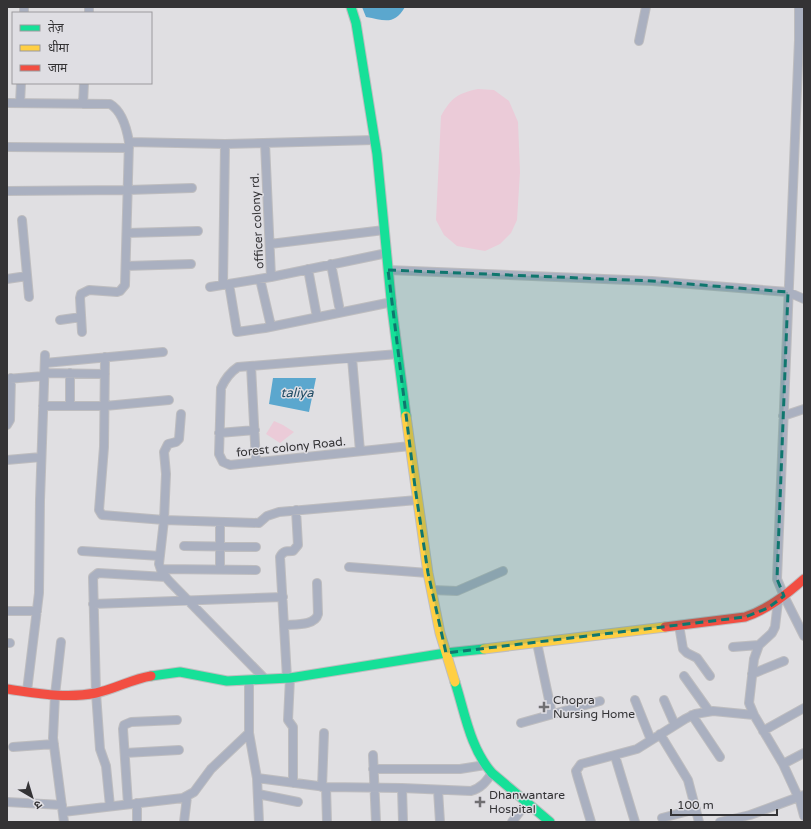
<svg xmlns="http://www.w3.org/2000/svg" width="811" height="829" font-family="'Varela Round','Noto Sans Devanagari',sans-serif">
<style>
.green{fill:#ebcbd8}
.water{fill:#5ba7ce}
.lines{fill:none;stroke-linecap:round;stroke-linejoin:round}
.street-casing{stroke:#bebdbf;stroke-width:10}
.fast-casing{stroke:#bebdbf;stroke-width:11}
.slow-casing{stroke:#bebdbf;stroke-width:11}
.jam-casing{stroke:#bebdbf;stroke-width:11}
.street{stroke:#aab0c0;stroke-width:8}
.fast{stroke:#16e098;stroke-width:9}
.slow{stroke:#ffcf43;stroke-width:9}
.jam{stroke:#f24e42;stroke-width:9}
.marked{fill:#0f766e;fill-opacity:0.2;stroke:#0f766e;stroke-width:3;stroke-dasharray:8 5;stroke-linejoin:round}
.poi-dot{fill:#706f72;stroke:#dfdee3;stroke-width:1.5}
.labels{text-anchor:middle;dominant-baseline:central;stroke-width:3;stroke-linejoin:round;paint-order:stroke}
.street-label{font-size:12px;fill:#343335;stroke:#dfdee3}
.poi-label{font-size:12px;fill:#343335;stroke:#dfdee3;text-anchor:start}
.water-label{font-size:13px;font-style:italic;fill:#244e66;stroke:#dfdee3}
</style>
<rect width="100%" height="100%" fill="#e0dfe2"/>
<!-- green -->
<path class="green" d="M478 89 494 90 509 101 518 122 520 172 517 220 511 233 500 244 485 251 457 246 444 235 436 220 441 116C451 98 458 93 478 89Z
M274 421 283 425 294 432 280 443 266 434Z"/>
<!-- water -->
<path class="water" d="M362 7H405C394 26 384 20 366 17Z
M273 378H316L309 412 269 404Z"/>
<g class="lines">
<defs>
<path id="street" d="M799 7V40L777 579 784 596 804 636
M24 13V7
M89 13V7
M639 41 646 7
M7 103 110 104C122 111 127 130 129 142L225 144 374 140
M20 103 21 83
M83 104 84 83
M265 143 271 277 387 253
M7 147 129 148
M7 191 128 190 192 188
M22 220 29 297
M127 233 198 231
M270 244 384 230
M331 264 339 306
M126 266 191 264
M308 269 316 312
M388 270 652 281 788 292 804 299
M7 279 27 276
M260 279 270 322
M229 284 237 332 265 328 392 302
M223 285 225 144
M210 287 271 277
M60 320 81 317
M82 332 80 298 81 294 89 290 117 292 120 291 125 285 129 142
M398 354 238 367C229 373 225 379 221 388L219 454 223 462 230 465 410 446
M105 357 104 447 99 510 102 515 164 520 166 474 164 452 168 444 176 442 179 439 181 414
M352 358 360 451
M45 363 163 352
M251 366 256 462
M44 373 105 374
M70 373V406
M7 379 44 376
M43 406H105L169 400
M783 416 804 409
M7 425 10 420 11 378
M219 433 255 430
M7 460 41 457
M184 546 256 547
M82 551 160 556
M349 567 428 573
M161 569 256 570
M220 569V522
M432 590 457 591 503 571
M778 601 775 627 772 633 759 645 754 659 749 703 754 715 783 764 800 801 804 816
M93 604 283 597
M7 611H37
M284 625C295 624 315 626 318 614L317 583
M679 625 683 649 687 653 697 658 710 676
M61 642 55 695 53 738 64 822
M7 643H10
M537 643 552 714
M733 647 759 645
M752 674 784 661
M684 676 709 711
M287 678 280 557C283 551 286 551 293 551L298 545 296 510
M290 678 288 720 293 727V783
M265 679 170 582 162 573 159 564 164 520 259 523 267 516 279 512 417 500
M27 691 39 593 40 500 45 355
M635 700 651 740
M664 700 675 725
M692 715 720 757
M521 723 600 701
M763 731 804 708
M249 733 257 778 259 822
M660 734 688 780 699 822
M13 747 54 744
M125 753 179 750
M373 755 376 822
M615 756 635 822
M783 764 804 753
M373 769H460L485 765
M257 778 326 787 402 788 471 791C481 788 486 782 492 773
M322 787 324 733
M326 787 327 822
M402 788 403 822
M438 790 440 822
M258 794 298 802
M7 802 62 805
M137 803V822
M128 804 123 729 124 725 131 722 177 720
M110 806 106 766 100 749 96 693 93 577 98 573 166 577
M63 812 183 798 194 792 211 769 249 733V680
M662 818 696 809
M184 822 187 797
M512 822 527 802
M591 822 577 775 576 771 581 764 637 749 685 719 695 714 713 711 754 715
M720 822 750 815 804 795"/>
<path id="fast" d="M351 7 356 23 377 154 392 309 406 416
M151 676 180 672 227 681 290 678 446 653 484 649
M455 682C465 713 470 748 492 773L550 822"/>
<path id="slow" d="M406 416 428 573 440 633 455 682
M484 649 665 627"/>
<path id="jam" d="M665 627 745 617C768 609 786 595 804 579
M7 689C36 693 66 699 96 693 115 689 132 679 151 676"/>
</defs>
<!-- street casing -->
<use href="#street" class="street-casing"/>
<!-- fast casing -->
<use href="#fast" class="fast-casing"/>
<!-- slow casing -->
<use href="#slow" class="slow-casing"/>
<!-- jam casing -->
<use href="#jam" class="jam-casing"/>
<!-- street -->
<use href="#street" class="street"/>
<!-- fast -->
<use href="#fast" class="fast"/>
<!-- slow -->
<use href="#slow" class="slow"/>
<!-- jam -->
<use href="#jam" class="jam"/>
</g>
<!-- marked area -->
<path class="marked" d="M388 270 652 281 788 292 777 579 784 596 768 608 745 617 446 653 428 573 415 487Z"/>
<!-- markers -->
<g class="poi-dot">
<path d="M542 701h4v4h4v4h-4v4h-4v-4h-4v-4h4z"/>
<path d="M478 796h4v4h4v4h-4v4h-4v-4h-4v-4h4z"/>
</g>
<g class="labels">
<!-- street labels -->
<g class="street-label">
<text transform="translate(257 221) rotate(-93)">officer colony rd.</text>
<text transform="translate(291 447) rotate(-6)">forest colony Road.</text>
</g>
<!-- poi labels -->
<g class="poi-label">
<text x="553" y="700">Chopra<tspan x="553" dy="14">Nursing Home</tspan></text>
<text x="489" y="795">Dhanwantare<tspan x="489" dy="14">Hospital</tspan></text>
</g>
<!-- water labels -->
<g class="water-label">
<text x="297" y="393">taliya</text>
</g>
</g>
<!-- border -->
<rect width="811" height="829" fill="none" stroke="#343335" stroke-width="16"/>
<!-- legend -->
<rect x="12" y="12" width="140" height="72" fill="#dfdee3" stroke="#9b9a9d"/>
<rect x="20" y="25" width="20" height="6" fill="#16e098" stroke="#9b9a9d"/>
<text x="48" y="32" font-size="12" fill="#343335">तेज़</text>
<rect x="20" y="45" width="20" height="6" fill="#ffcf43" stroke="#9b9a9d"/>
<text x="48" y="52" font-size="12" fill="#343335">धीमा</text>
<rect x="20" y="65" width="20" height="6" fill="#f24e42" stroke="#9b9a9d"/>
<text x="48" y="72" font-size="12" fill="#343335">जाम</text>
<!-- north arrow -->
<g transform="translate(32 797) rotate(142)" stroke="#dfdee3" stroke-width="3" paint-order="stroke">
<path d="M0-3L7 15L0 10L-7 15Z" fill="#343335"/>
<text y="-6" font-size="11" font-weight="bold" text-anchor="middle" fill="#343335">उ</text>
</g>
<!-- scale -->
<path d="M671 809v6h106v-6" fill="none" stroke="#343335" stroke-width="2"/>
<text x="677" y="809" font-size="12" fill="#343335" stroke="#dfdee3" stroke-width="3" paint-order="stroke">100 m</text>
</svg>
